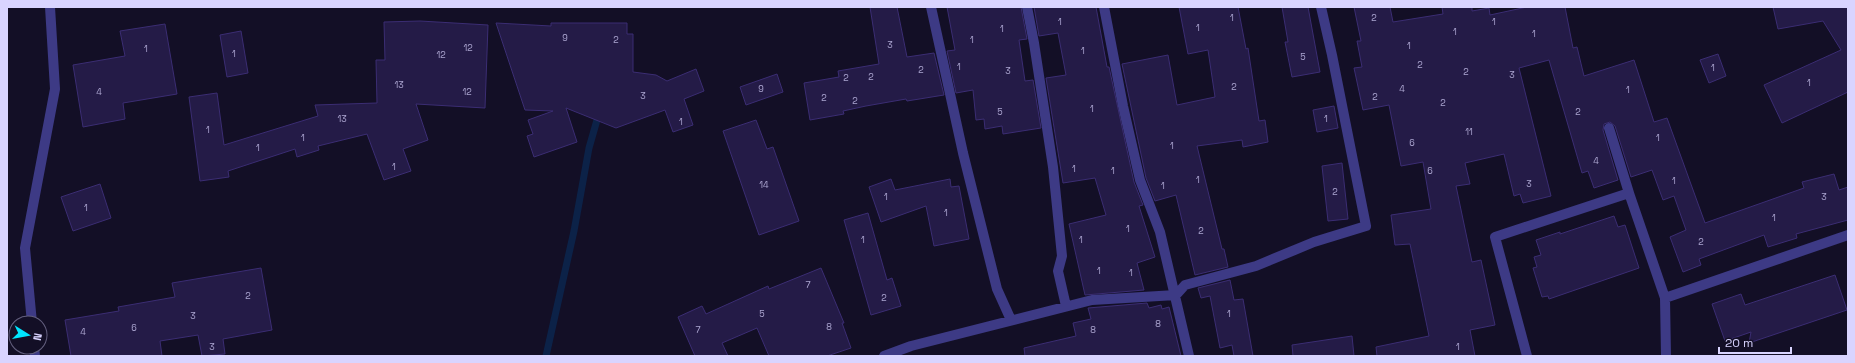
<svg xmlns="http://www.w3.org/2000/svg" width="1855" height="363" font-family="'Space Grotesk',sans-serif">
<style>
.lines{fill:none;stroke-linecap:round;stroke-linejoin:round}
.stream{stroke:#0c2248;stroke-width:7}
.building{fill:#241b47;stroke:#3b2d73}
.street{stroke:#3d3a85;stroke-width:10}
.labels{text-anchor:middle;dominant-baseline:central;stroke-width:3;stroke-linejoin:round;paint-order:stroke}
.number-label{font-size:9px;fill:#aca6d1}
</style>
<rect width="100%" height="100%" fill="#130f26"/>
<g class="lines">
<!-- stream -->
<path class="stream" d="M546 356 574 231 589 148 599 113"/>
</g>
<!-- building -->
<path class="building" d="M870 7H897L907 57 934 53 944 95 907 101 906 99 866 106 843 111 844 114 810 120 804 83 839 77 838 71 879 64Z
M947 7H1021L1027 39 1019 40 1025 81 1033 80 1041 128 1003 134 1002 126 985 129 984 119 976 120 973 90 956 93 947 51 955 50Z
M1034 7H1096L1107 67H1109L1134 182 1143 205 1139 206 1155 257 1137 263 1144 290 1085 295 1069 224 1106 215 1095 178 1063 183 1046 78 1066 75 1058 33 1039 36Z
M1179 7H1238L1246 49 1248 48 1259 121 1265 120 1268 142 1243 147 1242 140 1197 146 1222 249H1224L1228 267 1195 275 1176 195 1155 201 1146 178 1122 64 1168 55 1177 105 1215 97 1208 50 1188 54Z
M1282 7H1308L1320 72 1292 77 1285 42H1288Z
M1354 7H1390L1393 22 1443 14 1442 7H1472V11L1489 8 1490 15 1527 7H1565L1573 48 1577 47 1584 76 1634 60 1654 122 1667 118 1705 223 1804 188 1802 182 1834 174 1839 190 1848 187V220L1796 234 1797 238 1768 247 1764 235 1699 259 1701 265 1683 272 1670 237 1686 230 1674 196 1663 200 1652 170 1631 177 1615 126 1610 122 1604 124 1603 130 1618 180 1594 188 1588 171 1582 173 1549 60 1519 68 1551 196 1523 203 1520 194 1514 196 1504 154 1465 163 1470 184 1456 186 1472 262 1481 260 1495 325 1470 330 1475 356H1377L1376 347 1429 336 1410 244 1395 245 1391 215 1431 209 1423 162 1401 166 1389 105 1363 110 1354 68 1362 67 1357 41H1361Z
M1773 7H1848V92L1782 123 1764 85 1841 50 1823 21 1778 29Z
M420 21 488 25 485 108 416 104 428 140 403 149 411 171 384 180 367 134 318 146 319 150 297 157 295 149 228 171 229 177 200 181 189 97 217 93 224 145 318 116 315 105 377 103 376 60H385L384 22Z
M496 23 551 26V23H627V34H633V72L656 75 667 81 696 69 704 91 684 99 693 125 673 132 665 110 616 128 566 108 577 142 534 157 527 136 533 134 528 120 553 111 525 110Z
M165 24 177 94 123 103 125 119 83 127 73 65 125 56 120 31Z
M241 31 248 73 227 77 220 35Z
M1718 54 1726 76 1709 83 1700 60Z
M777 74 783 92 746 105 740 87Z
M1334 106 1338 128 1317 132 1313 110Z
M756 120 767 149 773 147 799 221 759 235 723 131Z
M1342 163 1348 219 1328 221 1322 166Z
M891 179 895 190 950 179 951 187 959 186 969 239 934 246 926 206 881 222 869 187Z
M100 184 111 218 73 231 61 197Z
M868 213 887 280 892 278 901 306 871 315 844 220Z
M1614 216 1618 227 1625 225 1639 268 1549 299 1548 296 1542 297 1533 268 1537 267 1534 257 1541 255 1536 240 1560 232V234Z
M261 268 272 330 223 339 225 354 202 356 198 335 160 341 162 356H71L65 320 119 311 118 307 175 297 172 283Z
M821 268 844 323H842L851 348 827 356H769L757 328 722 343 728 356H695L678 317 702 306 706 314 768 286 769 289Z
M1835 275 1847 310 1749 343 1751 332 1725 341 1712 304 1741 294 1745 305Z
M1230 280 1234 300 1243 299 1253 356H1234L1232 345 1220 348 1210 296 1201 298 1198 288Z
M1147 303 1149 308 1161 305 1162 309 1169 307 1181 356H1025L1024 348 1076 336 1073 323 1091 319 1088 308Z
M1352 336 1354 356H1293L1292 345Z"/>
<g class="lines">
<!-- street -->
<path class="street" d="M931 7 963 153 997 289 1011 320
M1027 7 1034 43 1053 167 1062 256 1058 271 1066 306
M1104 7 1123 106 1140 180 1160 232 1189 356
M1609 128 1629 193
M1665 298 1848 235
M32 323 25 248 55 89 50 7
M34 347 35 356
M884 356 911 346 1092 300 1176 295 1185 285 1256 266 1314 242 1366 226 1332 55 1321 7
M1527 356 1495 237 1629 193 1665 298 1666 356"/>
</g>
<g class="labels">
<!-- number labels -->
<g class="number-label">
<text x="1232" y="18">1</text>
<text x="1374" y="18">2</text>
<text x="1060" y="22">1</text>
<text x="1494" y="22">1</text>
<text x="1198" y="28">1</text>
<text x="1002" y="29">1</text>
<text x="1455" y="32">1</text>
<text x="1534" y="34">1</text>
<text x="565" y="38">9</text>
<text x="616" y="40">2</text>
<text x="972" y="40">1</text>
<text x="890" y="45">3</text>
<text x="1409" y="46">1</text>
<text x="468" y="48">12</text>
<text x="146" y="49">1</text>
<text x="1083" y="51">1</text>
<text x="234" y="54">1</text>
<text x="441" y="55">12</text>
<text x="1303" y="57">5</text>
<text x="1420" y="65">2</text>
<text x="959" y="67">1</text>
<text x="1713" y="68">1</text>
<text x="921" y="70">2</text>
<text x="1008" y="71">3</text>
<text x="1466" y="72">2</text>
<text x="1512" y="75">3</text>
<text x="871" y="77">2</text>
<text x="846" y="78">2</text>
<text x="1809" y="83">1</text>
<text x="399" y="85">13</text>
<text x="1234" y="87">2</text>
<text x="761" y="89">9</text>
<text x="1402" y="89">4</text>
<text x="1628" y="90">1</text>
<text x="99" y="92">4</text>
<text x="467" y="92">12</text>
<text x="643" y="96">3</text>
<text x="1375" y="97">2</text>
<text x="824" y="98">2</text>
<text x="855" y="101">2</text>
<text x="1443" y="103">2</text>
<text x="1092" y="109">1</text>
<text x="1000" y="112">5</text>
<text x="1578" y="112">2</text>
<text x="342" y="119">13</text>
<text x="1326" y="119">1</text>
<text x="681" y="122">1</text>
<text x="208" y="130">1</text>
<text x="1469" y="132">11</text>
<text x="303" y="138">1</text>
<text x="1658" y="138">1</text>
<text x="1412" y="143">6</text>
<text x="1172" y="146">1</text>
<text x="258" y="148">1</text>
<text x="1596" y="161">4</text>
<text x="394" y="167">1</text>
<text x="1074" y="169">1</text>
<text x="1113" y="171">1</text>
<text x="1430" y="171">6</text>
<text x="1198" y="180">1</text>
<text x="1674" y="181">1</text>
<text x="1529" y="184">3</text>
<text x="764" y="185">14</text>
<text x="1163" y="186">1</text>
<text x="1335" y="192">2</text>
<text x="886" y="197">1</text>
<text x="1824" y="197">3</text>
<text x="86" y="208">1</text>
<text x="946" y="213">1</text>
<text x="1774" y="218">1</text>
<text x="1128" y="229">1</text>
<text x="1201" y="231">2</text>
<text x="863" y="240">1</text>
<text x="1081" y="240">1</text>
<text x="1701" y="242">2</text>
<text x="1099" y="271">1</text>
<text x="1131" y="273">1</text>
<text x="808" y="285">7</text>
<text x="248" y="296">2</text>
<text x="884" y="298">2</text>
<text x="762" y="314">5</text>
<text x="1229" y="314">1</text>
<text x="193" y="316">3</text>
<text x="1158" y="324">8</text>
<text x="829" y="327">8</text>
<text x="134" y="328">6</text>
<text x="698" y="330">7</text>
<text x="1093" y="330">8</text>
<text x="83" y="332">4</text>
<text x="212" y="347">3</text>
<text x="1458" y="347">1</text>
</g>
</g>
<!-- border -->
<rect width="1855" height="363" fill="none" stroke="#d9d4ff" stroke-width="16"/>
<!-- north arrow -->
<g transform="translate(28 335) rotate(101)"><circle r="19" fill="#130f26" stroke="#625e7d"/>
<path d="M0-3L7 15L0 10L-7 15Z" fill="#00e5ff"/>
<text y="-6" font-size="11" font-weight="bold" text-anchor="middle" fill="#d9d4ff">N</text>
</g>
<!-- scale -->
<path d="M1719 347v6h72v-6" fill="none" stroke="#d9d4ff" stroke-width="2"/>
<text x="1725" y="347" font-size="12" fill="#d9d4ff" stroke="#130f26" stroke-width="3" paint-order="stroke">20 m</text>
</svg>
